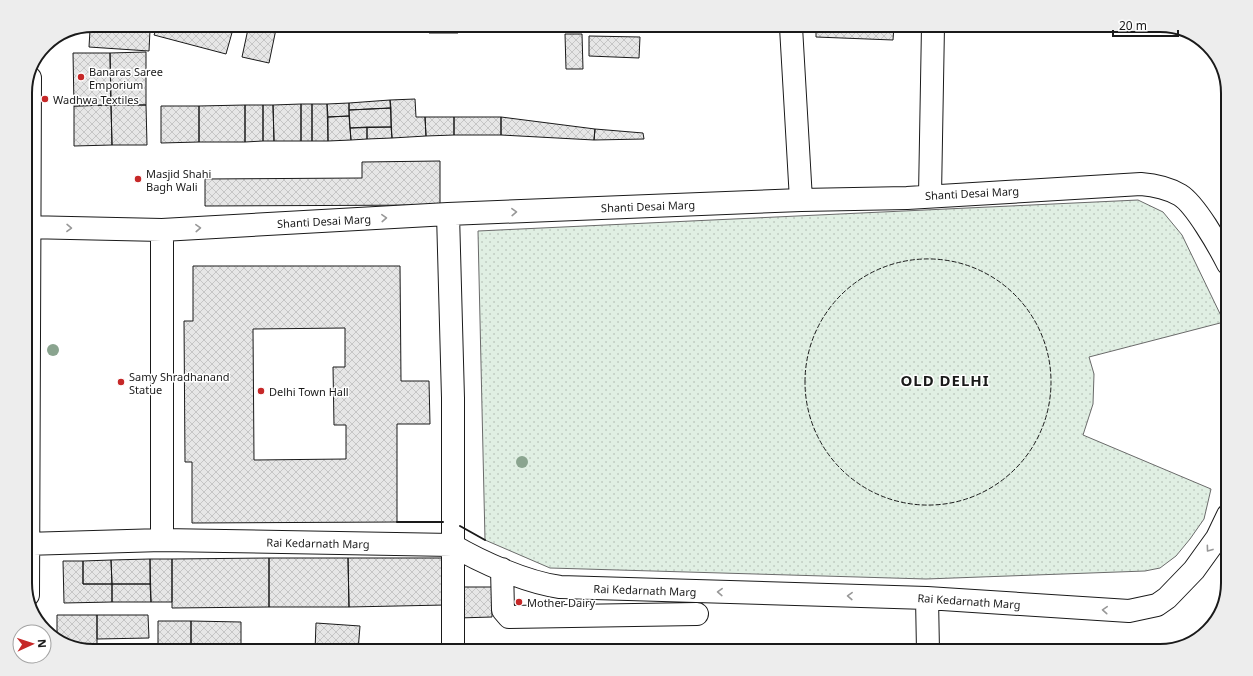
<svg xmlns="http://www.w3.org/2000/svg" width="1253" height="676" font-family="'Noto Sans',sans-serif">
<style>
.grass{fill:url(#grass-dots);stroke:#6a6a6a}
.building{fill:url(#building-cross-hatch);stroke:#1a1a1a;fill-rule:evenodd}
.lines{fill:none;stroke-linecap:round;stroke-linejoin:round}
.minor-casing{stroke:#1a1a1a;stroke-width:24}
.minor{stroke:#fff;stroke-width:22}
.fence{stroke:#1a1a1a;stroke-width:1;stroke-dasharray:5 2;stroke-linecap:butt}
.wall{stroke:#1a1a1a;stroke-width:2}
.tree{fill:#8aa48f}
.oneway{stroke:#989898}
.poi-dot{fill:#c62828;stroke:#fff;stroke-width:1.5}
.labels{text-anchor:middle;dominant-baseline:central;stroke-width:3;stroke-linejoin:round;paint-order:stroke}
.poi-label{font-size:11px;fill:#1a1a1a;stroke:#fff;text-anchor:start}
.street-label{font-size:11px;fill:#1a1a1a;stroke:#fff}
.district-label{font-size:15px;font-weight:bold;letter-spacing:1px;fill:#1a1a1a;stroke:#fff}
.rim{fill:none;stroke:#1a1a1a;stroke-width:2}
</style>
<defs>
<pattern id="grass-dots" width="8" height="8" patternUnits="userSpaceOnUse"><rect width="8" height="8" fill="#e0efe3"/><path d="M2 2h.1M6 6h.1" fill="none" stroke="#c0ccc2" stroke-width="1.8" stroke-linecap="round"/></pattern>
<pattern id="building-cross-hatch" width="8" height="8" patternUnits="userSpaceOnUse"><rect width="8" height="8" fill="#e6e6e6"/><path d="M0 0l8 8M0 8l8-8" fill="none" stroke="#c5c5c5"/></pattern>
</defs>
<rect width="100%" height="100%" fill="#fff"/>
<!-- grass -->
<path class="grass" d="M1138 200 1163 212 1182 235 1224 322 1089 357 1094 374 1093 404 1083 435 1211 489 1204 519 1190 539 1176 556 1160 568 1145 571 926 579 550 568 485 540 478 231Z"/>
<!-- building -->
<path class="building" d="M894 26 893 40 816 37V27Z
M429 28H458V33H429Z
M233 29 226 54 154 35 156 30Z
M248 29H276L269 63 242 57Z
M90 30H150L149 51 89 47Z
M565 34H582L583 69H566Z
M589 36 640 37 639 58 589 56Z
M146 52V105H111L110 53Z
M73 53H110L111 105 74 106Z
M415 99 416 117H425L426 136 392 138 390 100Z
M390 100 391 108 349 110V103Z
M349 103V116L328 117 327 104Z
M301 104H312V141H301Z
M301 104V141H274L273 105Z
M312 104H327L328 141H312Z
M111 105H146L147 145H112Z
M111 105 112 145 74 146V106Z
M245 105H263V141L245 142Z
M245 105V142H199V106Z
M263 105H273L274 141H263Z
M161 106H199V142L161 143Z
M391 108V127L350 128 349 110Z
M349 116 351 140 328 141V117Z
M425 117H454V135L426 136Z
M454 117H501V135H454Z
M501 117 595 129 594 140 501 135Z
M367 127V139L351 140 350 128Z
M367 127H391L392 138 367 139Z
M595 129 643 133 644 139 594 140Z
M440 161V205L205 206V179L362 178V162Z
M193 266H400L401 381H429L430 424H397V522L192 523V462H185L184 321H193ZM345 328V367H333L334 425H346V459L254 460 253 329Z
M269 558V607L172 608V559Z
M269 558H348L349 607H269Z
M348 558H445V605L349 607Z
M150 559H172V602H151Z
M150 559V584H112L111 560Z
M111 560 112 584H83V561Z
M63 561H83V584H112V602L64 603Z
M112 584H150L151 602H112Z
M458 587H492V617L458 618Z
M57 615H97V651L63 644 57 639Z
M97 615H148L149 638 97 639Z
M158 621H191V651H158Z
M191 621 241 622V651H191Z
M316 623 360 626 358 651H315Z"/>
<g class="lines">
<defs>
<path id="minor" d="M791 27 801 200
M930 195 933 26
M448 214 453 398V651
M25 227 162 230 448 214 801 200 907 198 1141 184C1154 185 1168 188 1180 195 1195 204 1219 246 1228 264
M162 230V540
M25 544 162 540 452 545C481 562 525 582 560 587L927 598 1129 611 1157 605 1167 598 1194 570 1217 538 1228 515
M502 569 503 610 509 617 697 614
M28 595 30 78
M927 598 928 651"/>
</defs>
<!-- minor casing -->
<use href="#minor" class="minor-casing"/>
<!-- minor -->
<use href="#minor" class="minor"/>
<!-- fence -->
<path class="fence" d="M805 382a123 123 0 1 1 246 0a123 123 0 1 1-246 0Z"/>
<!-- wall -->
<path class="wall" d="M397 522H443
M460 526 485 540"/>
</g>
<!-- trees -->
<g class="tree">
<circle cx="53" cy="350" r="6"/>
<circle cx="522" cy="462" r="6"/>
</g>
<!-- one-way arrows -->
<defs><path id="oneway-chevron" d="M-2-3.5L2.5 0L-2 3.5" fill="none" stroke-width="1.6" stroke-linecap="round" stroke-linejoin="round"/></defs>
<g class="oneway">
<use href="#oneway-chevron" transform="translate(514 212) rotate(-2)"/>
<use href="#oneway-chevron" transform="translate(384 218) rotate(-3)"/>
<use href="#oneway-chevron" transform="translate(69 228) rotate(1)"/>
<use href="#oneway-chevron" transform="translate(198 228) rotate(-3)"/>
<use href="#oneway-chevron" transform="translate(1209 549) rotate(126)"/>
<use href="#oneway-chevron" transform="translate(720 592) rotate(-178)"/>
<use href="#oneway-chevron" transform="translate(850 596) rotate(-178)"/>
<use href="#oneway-chevron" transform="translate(1105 610) rotate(-176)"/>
</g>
<!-- markers -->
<g class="poi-dot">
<circle cx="81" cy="77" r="4"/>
<circle cx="45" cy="99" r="4"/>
<circle cx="138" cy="179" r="4"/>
<circle cx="121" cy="382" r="4"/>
<circle cx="261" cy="391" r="4"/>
<circle cx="519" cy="602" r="4"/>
</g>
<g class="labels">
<!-- poi labels -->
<g class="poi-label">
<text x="89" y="71">Banaras Saree<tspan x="89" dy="13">Emporium</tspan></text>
<text x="53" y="99">Wadhwa Textiles</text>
<text x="146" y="173">Masjid Shahi<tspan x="146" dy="13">Bagh Wali</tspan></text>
<text x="129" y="376">Samy Shradhanand<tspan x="129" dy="13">Statue</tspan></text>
<text x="269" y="391">Delhi Town Hall</text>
<text x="527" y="602">Mother Dairy</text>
</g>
<!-- street labels -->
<g class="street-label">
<text transform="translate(972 193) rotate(-3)">Shanti Desai Marg</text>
<text transform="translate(648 206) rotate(-2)">Shanti Desai Marg</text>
<text transform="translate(324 221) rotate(-3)">Shanti Desai Marg</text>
<text transform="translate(318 543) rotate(1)">Rai Kedarnath Marg</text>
<text transform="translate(645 590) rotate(2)">Rai Kedarnath Marg</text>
<text transform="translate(969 601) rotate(4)">Rai Kedarnath Marg</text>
</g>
<!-- district labels -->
<g class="district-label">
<text x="945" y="380">OLD DELHI</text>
</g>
</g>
<!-- crop -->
<path d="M0 0H1253V676H0ZM93 32H1160A61 61 0 0 1 1221 93V583A61 61 0 0 1 1160 644H93A61 61 0 0 1 32 583V93A61 61 0 0 1 93 32Z" fill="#ededed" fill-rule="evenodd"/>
<path class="rim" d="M93 32H1160A61 61 0 0 1 1221 93V583A61 61 0 0 1 1160 644H93A61 61 0 0 1 32 583V93A61 61 0 0 1 93 32Z"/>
<!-- north arrow -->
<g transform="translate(32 644) rotate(87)"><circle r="19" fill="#ffffff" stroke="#a3a3a3"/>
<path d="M0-3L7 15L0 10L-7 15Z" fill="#c62828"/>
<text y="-6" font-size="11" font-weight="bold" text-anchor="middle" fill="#1a1a1a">N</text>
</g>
<!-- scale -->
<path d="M1113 30v6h65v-6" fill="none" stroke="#1a1a1a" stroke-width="2"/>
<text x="1119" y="30" font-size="12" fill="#1a1a1a" stroke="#ffffff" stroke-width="3" paint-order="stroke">20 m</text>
</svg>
